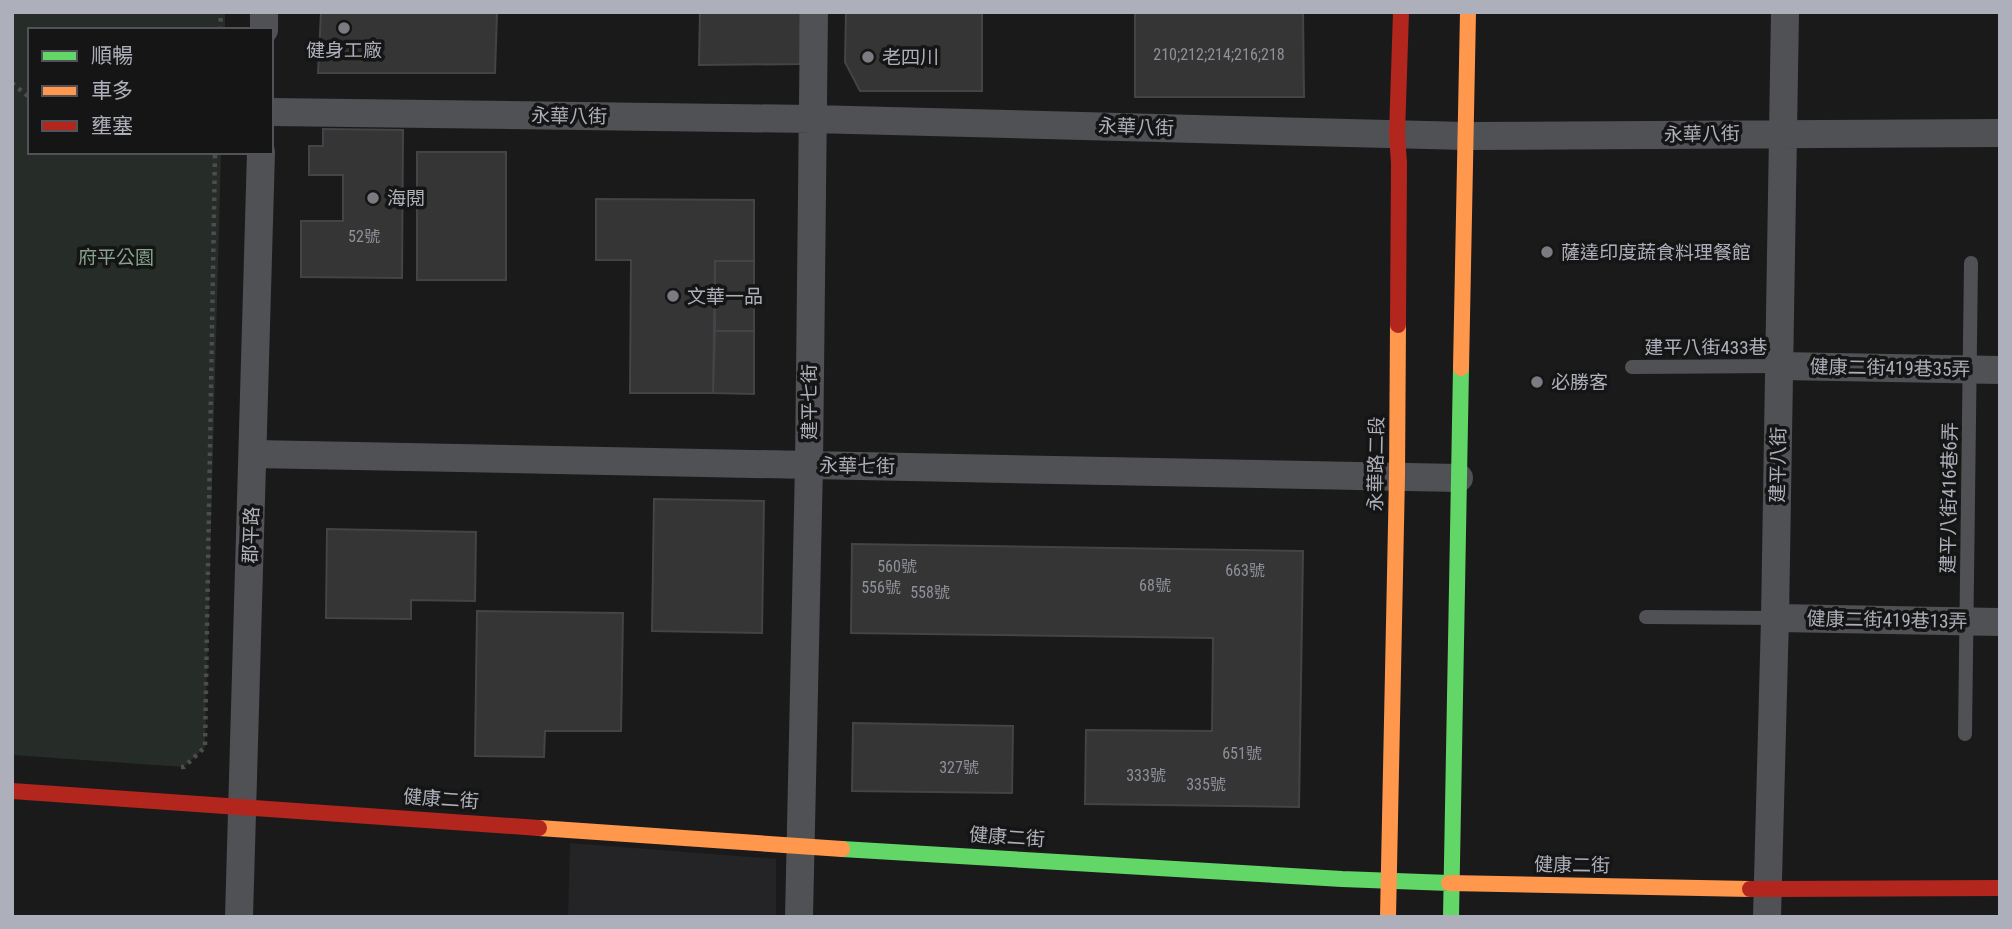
<svg xmlns="http://www.w3.org/2000/svg" width="2012" height="929" font-family="'Roboto Condensed','Noto Sans TC',sans-serif">
<style>
.built{fill:#242426}
.green{fill:#262d28}
.building{fill:#353536;stroke:#434447;stroke-width:2}
.lines{fill:none;stroke-linecap:round;stroke-linejoin:round}
.path{stroke:#4c4d4f;stroke-width:4.5;stroke-dasharray:3.5 5;stroke-linecap:butt}
.lane{stroke:#505154;stroke-width:14}
.street{stroke:#505154;stroke-width:28}
.fast{stroke:#63d668;stroke-width:16}
.slow{stroke:#ff974d;stroke-width:16}
.jam{stroke:#b3261e;stroke-width:16}
.poi-dot{fill:#7a7c82;stroke:#151516;stroke-width:2.5}
.labels{text-anchor:middle;dominant-baseline:central;stroke-width:7;stroke-linejoin:round;paint-order:stroke}
.number-label{font-size:16px;fill:#8f9199}
.poi-label{font-size:19px;fill:#adb0ba;stroke:#151516;text-anchor:start}
.street-label{font-size:19px;fill:#adb0ba;stroke:#151516}
.park-label{font-size:19px;fill:#87a28c;stroke:#151516}
</style>
<rect width="100%" height="100%" fill="#1a1a1b"/>
<!-- built -->
<path class="built" d="M570 843 776 859V917H568Z"/>
<!-- green -->
<path class="green" d="M12 12H225V30H30V152H221L205 747 184 767 12 755Z"/>
<!-- building -->
<path class="building" d="M321 12H497L495 73H318Z
M700 12H800V64L699 65Z
M846 12H982V91H860L845 62Z
M1135 12H1303L1304 97H1135Z
M323 129 403 130 402 278 301 277V221H343V175H309V146H323Z
M417 152H506V280H417Z
M596 199 754 200V261H715L713 393H630L631 260H596Z
M715 261H754V331H715Z
M715 331H754V394L713 393Z
M654 499 764 501 762 633 652 631Z
M327 529 476 532 475 601 411 600V619L326 618Z
M852 544 1303 551 1299 807 1085 804 1086 730 1212 731 1213 638 851 633Z
M477 611 623 613 621 731H545L544 757 475 756Z
M853 723 1013 726 1012 793 852 791Z"/>
<g class="lines">
<!-- path -->
<path class="path" d="M220 30 221 12
M12 83 30 98
M181 767H184L205 747 215 152"/>
<!-- lane -->
<path class="lane" d="M1632 367 1780 366
M1646 617 1775 618
M1965 734 1971 263"/>
<!-- street -->
<path class="street" d="M264 30V12
M271 112 812 119 1466 136 2000 133
M1780 366 2000 370
M254 454 1459 478
M1775 618 2000 622
M239 917 261 152
M799 917 809 465 814 12
M1767 917 1775 618 1785 12"/>
<!-- fast -->
<path class="fast" d="M842 849 1342 879 1449 883
M1451 917 1461 368"/>
<!-- slow -->
<path class="slow" d="M1461 368 1468 12
M539 828 842 849
M1449 883 1750 889
M1388 917 1397 476 1398 325"/>
<!-- jam -->
<path class="jam" d="M1398 325 1399 163 1397 134 1401 12
M12 791 539 828
M1750 889 2000 888"/>
</g>
<!-- markers -->
<g class="poi-dot">
<circle cx="344" cy="28" r="7"/>
<circle cx="868" cy="57" r="7"/>
<circle cx="373" cy="198" r="7"/>
<circle cx="1547" cy="252" r="7"/>
<circle cx="673" cy="296" r="7"/>
<circle cx="1537" cy="382" r="7"/>
</g>
<g class="labels">
<!-- number labels -->
<g class="number-label">
<text x="1219" y="54">210;212;214;216;218</text>
<text x="364" y="236">52號</text>
<text x="897" y="566">560號</text>
<text x="1245" y="570">663號</text>
<text x="1155" y="585">68號</text>
<text x="881" y="587">556號</text>
<text x="930" y="592">558號</text>
<text x="1242" y="753">651號</text>
<text x="959" y="767">327號</text>
<text x="1146" y="775">333號</text>
<text x="1206" y="784">335號</text>
</g>
<!-- poi labels -->
<g class="poi-label">
<text x="344" y="50" text-anchor="middle">健身工廠</text>
<text x="882" y="57">老四川</text>
<text x="387" y="198">海閱</text>
<text x="1561" y="252">薩達印度蔬食料理餐館</text>
<text x="687" y="296">文華一品</text>
<text x="1551" y="382">必勝客</text>
</g>
<!-- street labels -->
<g class="street-label">
<text transform="translate(569 116) rotate(1)">永華八街</text>
<text transform="translate(1136 127) rotate(2)">永華八街</text>
<text transform="translate(1702 134) rotate(-1)">永華八街</text>
<text x="1706" y="347">建平八街433巷</text>
<text transform="translate(1890 368) rotate(1)">健康二街419巷35弄</text>
<text transform="translate(809 402) rotate(-90)">建平七街</text>
<text transform="translate(1376 464) rotate(-89)">永華路二段</text>
<text transform="translate(1778 465) rotate(-89)">建平八街</text>
<text transform="translate(857 466) rotate(1)">永華七街</text>
<text transform="translate(1949 498) rotate(-89)">建平八街416巷6弄</text>
<text transform="translate(251 535) rotate(-88)">郡平路</text>
<text transform="translate(1887 620) rotate(1)">健康二街419巷13弄</text>
<text transform="translate(441 799) rotate(4)">健康二街</text>
<text transform="translate(1007 837) rotate(4)">健康二街</text>
<text transform="translate(1572 865) rotate(1)">健康二街</text>
</g>
<!-- park labels -->
<g class="park-label">
<text x="116" y="257">府平公園</text>
</g>
</g>
<!-- border -->
<rect width="2012" height="929" fill="none" stroke="#adb0ba" stroke-width="28"/>
<!-- legend -->
<rect x="28" y="28" width="245" height="126" fill="#151516" stroke="#525358" stroke-width="2"/>
<rect x="42" y="51" width="35" height="10" fill="#63d668" stroke="#525358" stroke-width="2"/>
<text x="91" y="63" font-size="21" fill="#adb0ba">順暢</text>
<rect x="42" y="86" width="35" height="10" fill="#ff974d" stroke="#525358" stroke-width="2"/>
<text x="91" y="98" font-size="21" fill="#adb0ba">車多</text>
<rect x="42" y="121" width="35" height="10" fill="#b3261e" stroke="#525358" stroke-width="2"/>
<text x="91" y="133" font-size="21" fill="#adb0ba">壅塞</text>
</svg>
